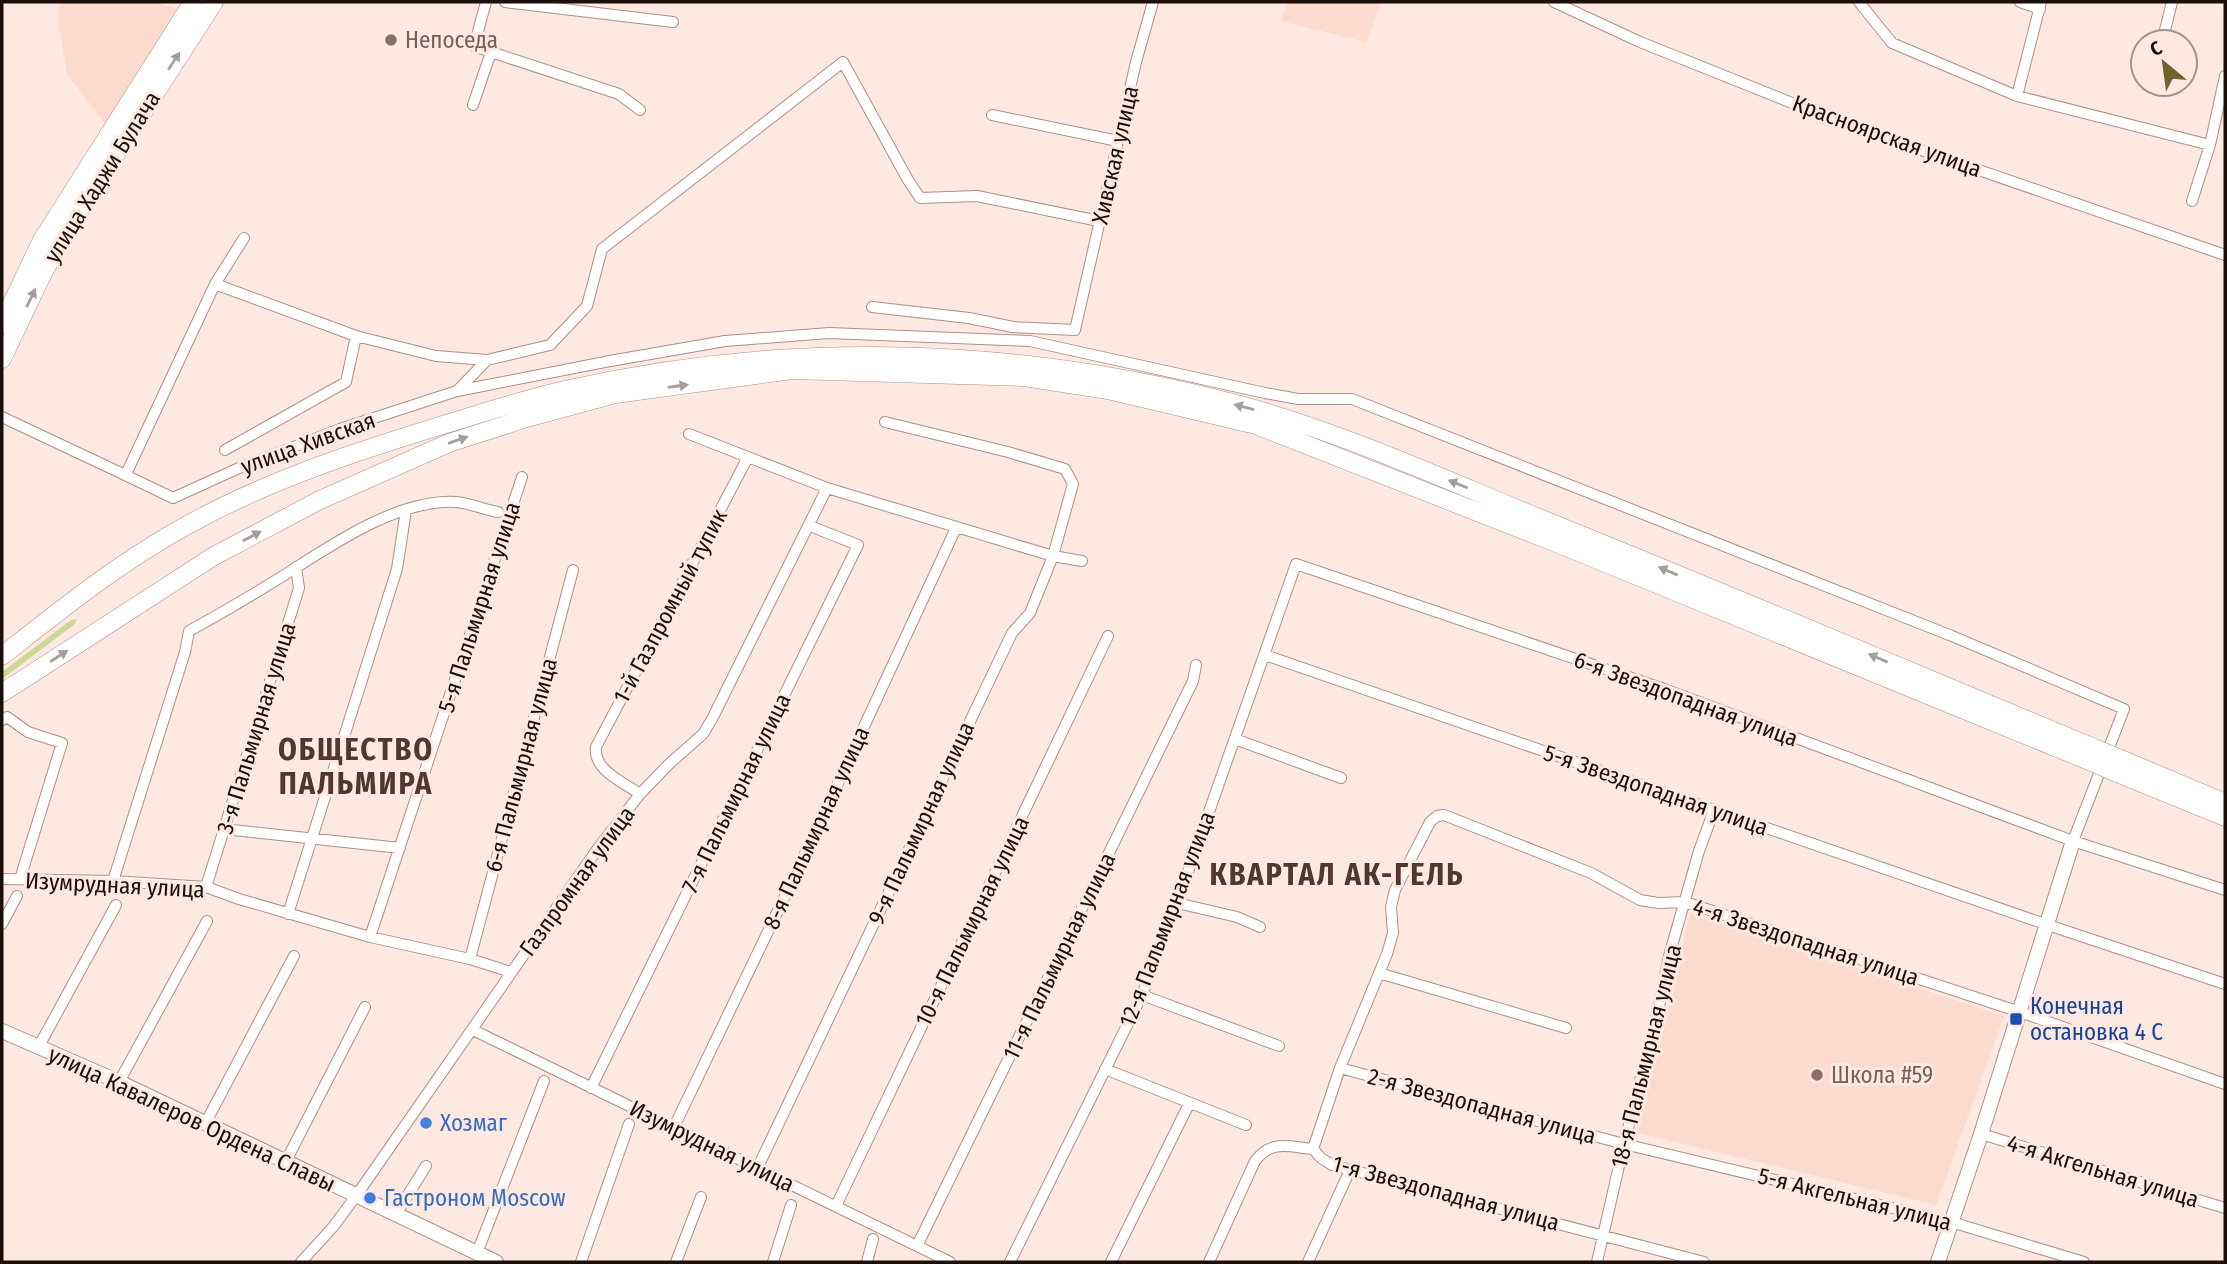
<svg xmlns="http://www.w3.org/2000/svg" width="2227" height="1264" font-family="'Fira Sans Condensed',sans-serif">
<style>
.built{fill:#fcdace}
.green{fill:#ccd697}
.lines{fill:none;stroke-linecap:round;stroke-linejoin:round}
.minor-casing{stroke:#ae8f84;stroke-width:12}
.tertiary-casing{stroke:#ae8f84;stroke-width:16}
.primary-casing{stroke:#ae8f84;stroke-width:19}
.minor{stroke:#fff;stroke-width:10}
.tertiary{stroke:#fff;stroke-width:14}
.primary{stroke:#fff;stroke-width:18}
.primary-bridge-casing{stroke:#ae8f84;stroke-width:19;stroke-linecap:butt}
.primary-bridge{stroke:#fff;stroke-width:18}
.oneway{fill:#a39f9d}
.education-dot{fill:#8d6e63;stroke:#fee9e2;stroke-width:2.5}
.transit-dot{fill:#1a4fb4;stroke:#fee9e2;stroke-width:2.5}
.shop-dot{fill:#3f7fe0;stroke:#fee9e2;stroke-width:2.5}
.labels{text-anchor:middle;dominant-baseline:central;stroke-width:6;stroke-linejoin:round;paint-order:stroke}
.education-label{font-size:23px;fill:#785e54;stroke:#fee9e2;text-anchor:start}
.street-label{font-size:23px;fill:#1a0f0b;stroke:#fee9e2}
.transit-label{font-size:23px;fill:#164399;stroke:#fee9e2;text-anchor:start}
.shop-label{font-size:23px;fill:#366cbe;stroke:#fee9e2;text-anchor:start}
.district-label{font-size:30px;font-weight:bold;letter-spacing:2px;fill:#51372d;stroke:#fee9e2}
</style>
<rect width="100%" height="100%" fill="#fee9e2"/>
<!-- built -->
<path class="built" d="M60 2H154L177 9 107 126 67 74 58 19Z
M1288 2H1382L1366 42 1281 21Z
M1690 914 2004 1016 1936 1205 1638 1133Z"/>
<!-- green -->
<path class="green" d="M77 619 75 624 2 679V672L71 620Z"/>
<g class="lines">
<defs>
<path id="minor" d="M505 2 673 22
M1554 2 1640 42 1837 121 2225 255
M1859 2 1892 43 2017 96 2210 145
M2020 2 2040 9
M2162 42 2172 2
M491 52 619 94 640 110
M2017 96 2041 2
M473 105 491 52 474 46 486 2
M992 115 1118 141
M2192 201 2210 145 2225 76
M215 284 356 336 436 356 487 360 550 345 587 306 602 249 843 62 908 180 920 198 977 196 1099 221
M872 307 969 318 1013 327 1075 330 1136 62 1153 2
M457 391 610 361 725 341 829 333 1030 341 1265 393 1298 399H1352L1952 636 2124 709 2073 841
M2 417 123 474 127 472 215 284 244 238
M689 434 827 488 1053 556 1082 561
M225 450 346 382 356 336
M123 474 173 498 239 468 340 429 457 391 487 360
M1265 655 2048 925 2225 984
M2 720 7 717 28 732 62 743 20 879
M1235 739 1341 778
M640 794C623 782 593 770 596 747L748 457
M224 829 400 848
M2 879 113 881 206 887 239 899 370 937 470 959 511 972
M113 881 185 652 189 631C222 613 254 594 286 574 333 544 398 499 456 502 469 503 485 510 498 512
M206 887 299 588 296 567
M1177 903 1237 917 1260 927
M288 914 397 569 406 510
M2 924 17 896
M370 937 522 477
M470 959 573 570
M1379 973 1566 1028
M1142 995 1279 1046
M473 1030 950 1262
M39 1046 116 905
M1340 1068 1624 1144 1951 1222 2084 1262
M1105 1069 1246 1125
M119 1082 207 921
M591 1088 858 545 810 526
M205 1124 294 956
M674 1127 799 867 956 528
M1981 1134 2225 1208
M1313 1149 1340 1068 1387 954 1393 933 1391 907 1395 890 1430 822 1437 816 1444 815 1591 873 1640 900 1658 903 1685 902 2020 1012 2225 1084
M286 1161 365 1007
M758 1167 1012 633 1030 613 1053 556 1073 484 1065 469 1008 452 885 422
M836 1206 1108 636
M396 1214 426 1166
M917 1246 1193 681 1196 665
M477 1253 544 1081
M301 1262 333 1227 356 1196 596 851 640 794 669 764 703 734 712 719 827 488
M581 1262 629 1124
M676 1262 701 1197
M773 1262 791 1205
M867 1262 873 1239
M1010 1262 1142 995 1177 903 1296 564 1667 690 2073 841 2225 890
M1111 1262 1189 1104
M1209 1262 1255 1161C1272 1139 1289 1147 1313 1149L1321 1158 1332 1165 1704 1262
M1308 1262 1350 1170
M1597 1262 1624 1144 1660 1002 1669 956 1699 851 1714 810"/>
<path id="tertiary" d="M2 1031 119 1082 496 1262
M1938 1262 1981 1134 2073 841"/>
<path id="primary" d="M2 324 42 240 193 2
M2 359 43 273 65 233 214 2
M2 656C64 607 125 558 195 521 274 478 361 450 446 424 486 412 525 399 565 390 791 339 1021 346 1244 406 1349 435 1448 481 1549 522 1733 596 1916 674 2099 750
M2 693 214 556 320 500 449 443 530 417 615 394 792 370 1024 377 1108 390 1256 425 1564 546 2094 763
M2123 760 2225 803
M2117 773 2225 817"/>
</defs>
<!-- minor casing -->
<use href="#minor" class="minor-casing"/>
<!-- tertiary casing -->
<use href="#tertiary" class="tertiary-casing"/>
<!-- primary casing -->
<use href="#primary" class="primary-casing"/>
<!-- minor -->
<use href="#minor" class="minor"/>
<!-- tertiary -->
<use href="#tertiary" class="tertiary"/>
<!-- primary -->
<use href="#primary" class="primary"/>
<defs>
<path id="primary-bridge" d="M2099 750 2123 760
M2094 763 2117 773"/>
</defs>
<!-- primary-bridge casing -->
<use href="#primary-bridge" class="primary-bridge-casing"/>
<!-- primary-bridge -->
<use href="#primary-bridge" class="primary-bridge"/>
</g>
<!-- one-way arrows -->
<defs><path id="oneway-solid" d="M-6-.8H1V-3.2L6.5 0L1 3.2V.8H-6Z" transform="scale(1.75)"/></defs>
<g class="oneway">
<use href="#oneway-solid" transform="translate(174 61) rotate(-57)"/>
<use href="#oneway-solid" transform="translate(31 298) rotate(-64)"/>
<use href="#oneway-solid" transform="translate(678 386) rotate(-8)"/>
<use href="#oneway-solid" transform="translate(1244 407) rotate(-165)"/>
<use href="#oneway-solid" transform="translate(458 440) rotate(-19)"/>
<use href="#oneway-solid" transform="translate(1458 484) rotate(-158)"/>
<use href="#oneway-solid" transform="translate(252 536) rotate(-28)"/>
<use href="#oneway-solid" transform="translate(1668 571) rotate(-157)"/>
<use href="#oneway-solid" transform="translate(59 656) rotate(-33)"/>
<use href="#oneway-solid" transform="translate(1878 658) rotate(-157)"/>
</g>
<!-- markers -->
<g class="education-dot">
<circle cx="391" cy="40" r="7"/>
<circle cx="1817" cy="1075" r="7"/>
</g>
<rect class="transit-dot" x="2009" y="1012" width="14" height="14" rx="3.5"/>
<g class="shop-dot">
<circle cx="426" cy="1123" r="7"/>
<circle cx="370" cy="1198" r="7"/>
</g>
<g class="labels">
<!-- education labels -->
<g class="education-label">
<text x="405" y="40">Непоседа</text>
<text x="1831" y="1075">Школа #59</text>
</g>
<!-- street labels -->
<g class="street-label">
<text transform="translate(1887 136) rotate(20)">Красноярская улица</text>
<text transform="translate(1115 155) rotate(-77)">Хивская улица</text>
<text transform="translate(102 177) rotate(-58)">улица Хаджи Булача</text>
<text transform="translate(308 443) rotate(-20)">улица Хивская</text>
<text transform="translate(670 606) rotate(-62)">1-й Газпромный тупик</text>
<text transform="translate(479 607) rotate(-72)">5-я Пальмирная улица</text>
<text transform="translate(1686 699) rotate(20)">6-я Звездопадная улица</text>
<text transform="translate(256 728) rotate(-73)">3-я Пальмирная улица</text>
<text transform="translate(521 765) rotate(-75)">6-я Пальмирная улица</text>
<text transform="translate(1656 790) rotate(19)">5-я Звездопадная улица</text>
<text transform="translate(736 793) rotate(-64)">7-я Пальмирная улица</text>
<text transform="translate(921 823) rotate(-65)">9-я Пальмирная улица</text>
<text transform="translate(816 828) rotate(-65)">8-я Пальмирная улица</text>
<text transform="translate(577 881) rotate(-54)">Газпромная улица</text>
<text transform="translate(115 885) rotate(3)">Изумрудная улица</text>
<text transform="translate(1167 919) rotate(-69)">12-я Пальмирная улица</text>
<text transform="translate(972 921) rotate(-64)">10-я Пальмирная улица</text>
<text transform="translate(1806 942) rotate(18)">4-я Звездопадная улица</text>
<text transform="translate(1059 956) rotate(-64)">11-я Пальмирная улица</text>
<text transform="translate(1646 1056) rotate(-76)">18-я Пальмирная улица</text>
<text transform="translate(1482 1106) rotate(15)">2-я Звездопадная улица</text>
<text transform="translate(192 1119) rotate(25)">улица Кавалеров Ордена Славы</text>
<text transform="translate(712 1146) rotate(26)">Изумрудная улица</text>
<text transform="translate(2103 1171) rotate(17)">4-я Акгельная улица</text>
<text transform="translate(1446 1193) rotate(15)">1-я Звездопадная улица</text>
<text transform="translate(1855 1199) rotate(14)">5-я Акгельная улица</text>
</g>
<!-- transit labels -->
<g class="transit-label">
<text x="2030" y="1006">Конечная<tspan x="2030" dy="26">остановка 4 С</tspan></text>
</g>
<!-- shop labels -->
<g class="shop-label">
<text x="440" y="1123">Хозмаг</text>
<text x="384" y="1198">Гастроном Moscow</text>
</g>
<!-- district labels -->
<g class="district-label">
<text x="356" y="750">ОБЩЕСТВО<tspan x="356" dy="34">ПАЛЬМИРА</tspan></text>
<text x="1337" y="875">КВАРТАЛ АК-ГЕЛЬ</text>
</g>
</g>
<!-- border -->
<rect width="2227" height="1264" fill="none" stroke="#1a0f0b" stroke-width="7"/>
<!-- north arrow -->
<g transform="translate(2164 63) rotate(331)"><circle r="33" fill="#fee9e2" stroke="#a3928c" stroke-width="2"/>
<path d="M0-5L12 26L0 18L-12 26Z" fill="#74602f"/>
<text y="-10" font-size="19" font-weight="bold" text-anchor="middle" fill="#1a0f0b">С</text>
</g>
</svg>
